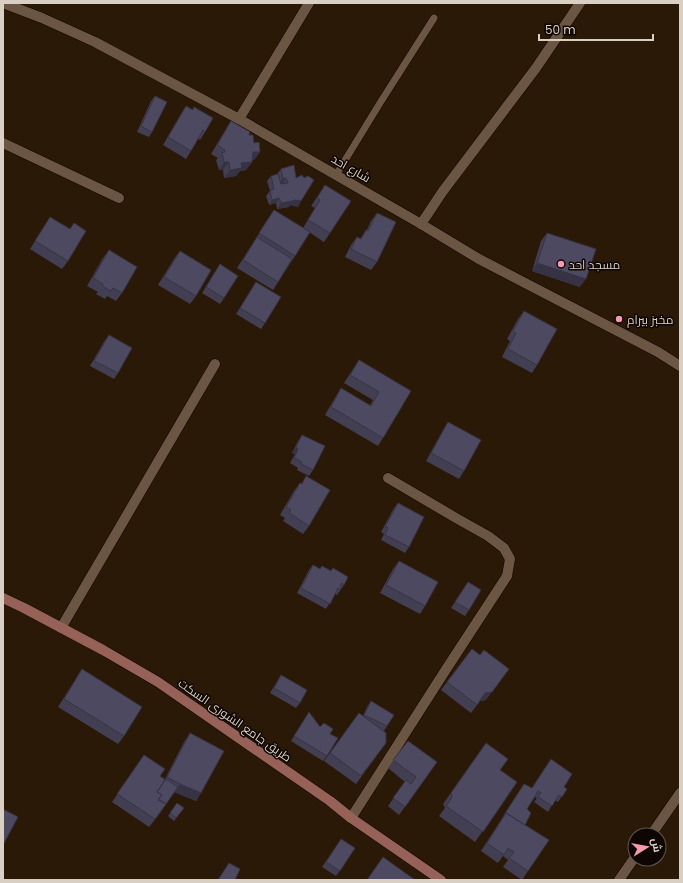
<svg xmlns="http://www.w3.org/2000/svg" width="683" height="883" font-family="Poppins,Cairo,sans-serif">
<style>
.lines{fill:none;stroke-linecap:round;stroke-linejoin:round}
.service-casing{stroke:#120400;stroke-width:8}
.minor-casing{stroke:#120400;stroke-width:11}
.tertiary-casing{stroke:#120400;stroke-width:11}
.secondary-casing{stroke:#120400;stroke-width:11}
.service{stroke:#6a5642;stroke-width:7}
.minor{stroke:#6a5642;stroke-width:10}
.tertiary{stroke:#6a5642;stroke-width:10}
.secondary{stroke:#966157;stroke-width:10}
.wall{fill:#423f53}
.shaded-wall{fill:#363344}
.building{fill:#4d4961;stroke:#363344}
.poi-dot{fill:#f39aac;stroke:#0d0602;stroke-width:1.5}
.labels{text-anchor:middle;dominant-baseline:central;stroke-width:3;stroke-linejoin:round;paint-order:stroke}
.street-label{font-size:12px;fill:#dacfc3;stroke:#0d0602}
.poi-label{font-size:12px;fill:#dacfc3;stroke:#0d0602;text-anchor:start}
</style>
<rect width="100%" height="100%" fill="#2a1907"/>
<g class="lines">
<defs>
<path id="service" d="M336 175 380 103 434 18"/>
<path id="minor" d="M239 119 309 3
M3 143 119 198
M421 224 443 191 536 68 580 3
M61 628 215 364
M351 818 445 671 507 576 510 559 504 548 488 536 456 518 388 478
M651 835 680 793
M619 880 635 857"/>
<path id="tertiary" d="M3 3 42 18 95 42 239 119 421 224 479 259 658 352 680 366"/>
<path id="secondary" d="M3 598 24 608 103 650 158 682 330 801 351 818 441 880"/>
</defs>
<!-- service casing -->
<use href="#service" class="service-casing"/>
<!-- minor casing -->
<use href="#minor" class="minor-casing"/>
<!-- tertiary casing -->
<use href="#tertiary" class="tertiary-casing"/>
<!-- secondary casing -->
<use href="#secondary" class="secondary-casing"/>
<!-- service -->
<use href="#service" class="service"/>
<!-- minor -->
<use href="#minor" class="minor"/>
<!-- tertiary -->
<use href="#tertiary" class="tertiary"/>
<!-- secondary -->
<use href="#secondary" class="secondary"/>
</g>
<!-- wall -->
<path class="wall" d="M155 96 152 132 149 137 137 132 151 101Z
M186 106 192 110 194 107 205 132 200 140 198 139 191 151 186 159 163 145 181 114Z
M231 121 249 135 260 152 254 160H252V162L246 170 240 171 236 176 224 178 223 170H219L216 160 218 158 211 154 226 129Z
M294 165 298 207 290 205 289 207 277 209 276 203 269 205 266 196 270 191 267 181 271 176 277 174 281 169Z
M325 185 330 233 324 242 303 228 315 208 311 206Z
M274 210 295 256 273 290 237 268Z
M377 213V262L371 270 345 257 351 245 357 237 360 239 366 230H367L371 221Z
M50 217 68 261 62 269 30 249Z
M547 233 580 287 532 271 541 241Z
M109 250 122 293 116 301 107 296 105 299 96 294 98 292 87 286 103 258Z
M180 251 196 296 190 304 158 285 174 259Z
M220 264 224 298 220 304 202 293Z
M256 282 265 323 261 329 236 314Z
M524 311 537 365 532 373 502 357 510 341 507 339 518 319Z
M109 335 118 373 114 379 90 366 105 340Z
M359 360 411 391 383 438 378 446 325 415 336 396 341 388 370 405 373 400 344 383Z
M448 422 464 471 459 479 426 461 443 430Z
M302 435 313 470 309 476 297 470 298 468 290 463 295 454 292 453 298 441Z
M306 476 309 526 303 534 283 521 285 518 280 515 294 491 300 483 301 484Z
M398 503 409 547 405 553 381 540 384 534 381 532 394 508Z
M399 561 425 606 420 614 380 593 393 569Z
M313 565 320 569 330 571 333 568 344 585 337 595 335 594 326 609 297 593 309 570Z
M468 582 469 610 465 616 451 608Z
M82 669 124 736 118 744 58 707Z
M281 675 300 703 296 708 270 693Z
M447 682 486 700 480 701 471 713 441 690Z
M371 701 387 726 384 731 386 743 356 784 324 761 359 713 363 716 367 707Z
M309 712 320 727 330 734 327 756 323 761 291 741Z
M190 733 201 793 196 801 174 792 161 812 149 827 112 802 144 755 160 776 165 779 184 742Z
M408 741 437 762 399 815 388 806 405 782 388 768Z
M486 743 500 770 517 782 475 842 439 816 445 808 443 804Z
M524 784 532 788 564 787 567 789 558 802 555 800 548 812 534 802 537 798 535 797 527 809 525 825 549 840 522 880 503 867 508 860 503 856 498 863 481 851Z
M177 803 184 808 174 821 168 816Z
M341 839 355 848 336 876 322 867Z"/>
<!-- shaded-wall -->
<path class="shaded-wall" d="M253 152H260L254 160 247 161Z
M224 162H229L223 170H219Z
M252 162 246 170 240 171 236 176 224 178 230 170 241 163Z
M286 178 283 184H279L283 179Z
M279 198 276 203 269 205 272 200Z
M294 200 301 201 298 207 290 205 289 207 277 209 281 203Z
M537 263 586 279 580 287 532 271Z
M296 447 298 449 295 454 292 453Z
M503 677 486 700 480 701 471 713 485 693Z
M180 784 201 793 196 801 174 792Z
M166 804 161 812 149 827 155 819Z"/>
<!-- building -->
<path class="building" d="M155 96 167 102 152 132 141 126Z
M186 106 193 110 194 107 213 118 205 132 203 130 191 151 168 137Z
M231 121 250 132 249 135H253L254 143 259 142 260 152H253L252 162 241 163 242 168 230 170 229 162H224L222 152 224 153 225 150 217 145Z
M294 165 296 178 302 175 304 178 308 176 314 180 301 201 294 200 292 201 281 203 279 198 272 200 270 191 274 189 271 176 278 174 281 184 288 183 286 178 283 179 281 169Z
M325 185 351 201 330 233 308 220 320 200 317 198Z
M274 210 310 232 295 256 259 233Z
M377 213 396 222 377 262 351 249 357 237 361 239 366 230 368 231Z
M50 217 70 229 74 223 86 231 68 261 35 241Z
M547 233 596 249 586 279 537 263Z
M257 237 292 259 278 282 243 260Z
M109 250 137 267 122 293 113 288 111 291 102 286 103 284 93 278Z
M180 251 211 270 196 296 164 277Z
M220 264 238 276 224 298 206 287Z
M256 282 281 297 265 323 240 308Z
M524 311 557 329 537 365 508 349 516 333 513 331Z
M109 335 132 348 118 373 94 361Z
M359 360 411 391 383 438 331 407 341 388 371 406 379 392 350 375Z
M448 422 481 440 464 471 431 453Z
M302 435 325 446 313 470 301 464 302 462 294 458 298 449 296 447Z
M306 476 330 490 309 526 289 513 291 510 286 507 300 483 302 484Z
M398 503 424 517 409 547 385 535 388 528 385 527Z
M399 561 438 582 425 606 386 585Z
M313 565 320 569 322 566 331 571 333 568 348 577 344 585 342 583 340 586 342 587 341 589 338 588 330 604 301 588Z
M468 582 481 590 469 610 455 602Z
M472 649 480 655 484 650 509 669 492 692 485 693 477 705 447 682Z
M82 669 142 707 124 736 64 699Z
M281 675 307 690 300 703 274 688Z
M371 701 394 715 387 726 364 715Z
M309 712 320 727 324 723 333 729 330 734 338 738 327 756 294 736Z
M359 713 386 733V743L361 776 330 753Z
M190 733 224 751 201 793 180 784 167 777Z
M408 741 437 762 405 807 393 798 406 780 411 784 416 777 393 760Z
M486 743 508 759 500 770 517 782 483 832 446 806 452 797 451 793Z
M144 755 165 769 160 776 165 780 157 792 162 795 158 799 166 804 155 819 117 794Z
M551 759 572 774 564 787 567 789 562 797 559 795 552 806 538 797 541 793 538 791 527 809 531 813 525 825 506 813 504 815 524 784 532 788Z
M166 779 178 787 166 804 158 800 162 795 157 792Z
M177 803 184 808 176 818 170 813Z
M3 809 18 817 3 845Z
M506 813 549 840 528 871 509 858 514 852 508 848 504 855 487 843Z
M341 839 355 848 340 871 326 862Z
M383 857 415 880H367Z
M229 863 240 869 235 880H218Z"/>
<!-- markers -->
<g class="poi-dot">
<circle cx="561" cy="264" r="4"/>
<circle cx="619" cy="319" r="4"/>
</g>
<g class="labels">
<!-- street labels -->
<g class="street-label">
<text transform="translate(351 168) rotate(30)">شارع احد</text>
<text transform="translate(235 720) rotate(35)">طريق جامع الشورى السكت</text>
</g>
<!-- poi labels -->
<g class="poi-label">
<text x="569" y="264">مسجد احد</text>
<text x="627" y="319">مخبز بيرام</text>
</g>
</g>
<!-- border -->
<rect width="683" height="883" fill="none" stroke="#dacfc3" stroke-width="8"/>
<!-- north arrow -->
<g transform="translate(647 847) rotate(79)"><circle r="19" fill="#0d0602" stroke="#5f564f"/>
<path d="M0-3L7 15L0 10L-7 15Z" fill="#f39aac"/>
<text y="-6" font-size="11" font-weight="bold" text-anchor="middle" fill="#dacfc3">ش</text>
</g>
<!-- scale -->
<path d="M539 34v6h114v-6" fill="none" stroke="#dacfc3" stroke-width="2"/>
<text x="545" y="34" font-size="12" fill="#dacfc3" stroke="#0d0602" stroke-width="3" paint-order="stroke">50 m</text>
</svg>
